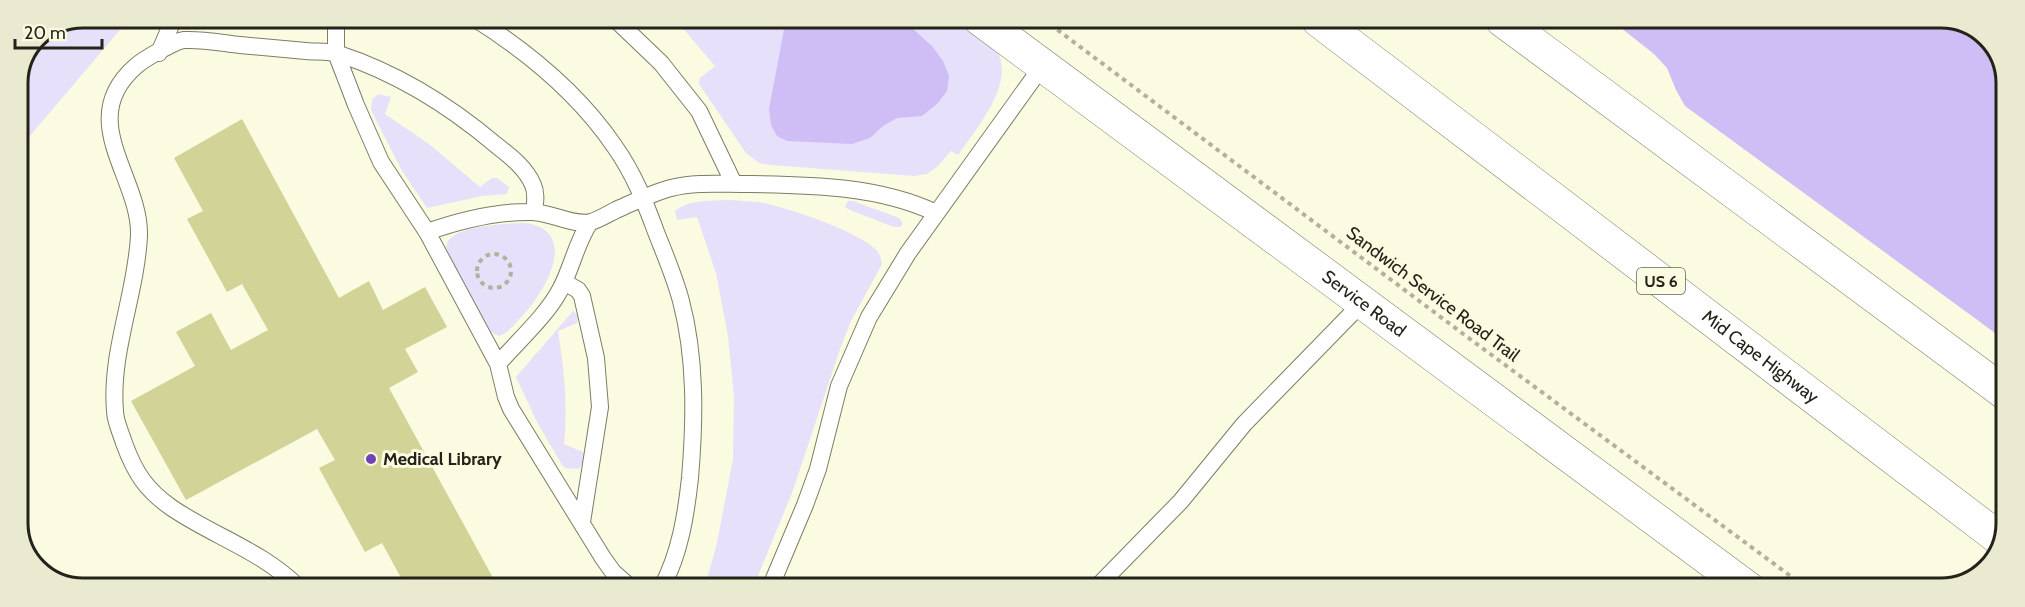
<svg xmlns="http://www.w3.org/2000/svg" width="2025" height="607" font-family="Cabin,sans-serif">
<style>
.green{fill:#e7e0fa}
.forest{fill:#cfbef6}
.building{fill:#d1d397}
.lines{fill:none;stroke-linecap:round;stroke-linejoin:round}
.service-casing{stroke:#7c7d65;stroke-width:18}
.tertiary-casing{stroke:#7c7d65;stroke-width:34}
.motorway-casing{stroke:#7c7d65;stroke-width:34}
.path{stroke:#b1b19c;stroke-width:4;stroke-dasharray:4.5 4.5;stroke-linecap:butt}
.service{stroke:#fff;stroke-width:16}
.tertiary{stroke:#fff;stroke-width:33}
.motorway{stroke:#fff;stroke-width:33}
.poi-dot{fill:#7242b9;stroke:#fafbe0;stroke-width:2}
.labels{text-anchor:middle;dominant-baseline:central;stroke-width:6;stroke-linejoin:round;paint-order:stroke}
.shield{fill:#fafbe0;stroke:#646455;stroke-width:1.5}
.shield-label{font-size:16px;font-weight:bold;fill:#23231a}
.street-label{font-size:18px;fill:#23231a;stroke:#fafbe0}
.poi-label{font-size:18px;font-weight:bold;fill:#23231a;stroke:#fafbe0;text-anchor:start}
.rim{fill:none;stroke:#23231a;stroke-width:3}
</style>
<rect width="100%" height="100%" fill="#fafbe0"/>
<!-- green -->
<path class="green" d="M84 18H130L18 150V83L37 37Z
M675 19H957C968 27 991 40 997 51 1016 83 975 130 958 155L951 151 937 167 927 174 914 176 771 165 759 163 746 153 699 84 700 78 715 66Z
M378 94 391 97 385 114 429 144 480 187 492 178H497L509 187 507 194 482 196 427 208 402 171 371 110 372 100Z
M731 200C740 201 749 201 758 202 784 206 857 231 874 248 879 252 881 258 882 264L851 321 840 349 792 493 753 588 705 587 717 543 733 459 734 397 728 336 716 273 697 217 677 220 675 211C690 199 712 201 731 200Z
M848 201H853L899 218 903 224 900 227H894L850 210 845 207Z
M503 224C512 224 522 222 531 224 579 236 543 294 523 315 516 322 509 333 499 336L491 332 449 256 446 246C450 228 488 226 503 224Z
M573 311 578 316 577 323 558 331C564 369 568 405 564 444L583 452C586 458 583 465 578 469L565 468 562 465 537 422 516 377Z"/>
<!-- forest -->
<path class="forest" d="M786 19H902L932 46 943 61 949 76 947 91 938 103 922 116 897 118 883 126 870 138 852 144 787 141 777 136 771 125 769 109Z
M1611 20H1959L1991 41 2007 79 2006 341 1685 106 1676 90 1667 68 1654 54Z"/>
<!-- building -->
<path class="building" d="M242 119 339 298 369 281 383 310 425 287 447 327 405 349 418 372 389 388 498 587H406L382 543 365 552 319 468 335 460 317 429 186 500 131 401 195 366 176 332 211 313 231 350 268 330 242 284 227 292 187 219 203 211 174 158Z"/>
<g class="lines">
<defs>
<path id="service" d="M336 18V53L356 105 381 162 427 232 498 364 506 397 511 409 603 558 613 572 630 587
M474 18C528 52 579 94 615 147 634 174 645 202 656 232 665 255 675 278 681 301 696 358 695 419 690 478 686 515 680 553 662 587
M615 19 661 63 699 111 734 184
M159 53 174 18
M427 232C461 220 496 211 533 212 552 213 574 226 591 222 600 219 608 214 616 210 634 202 652 193 671 188 695 182 719 184 744 184 807 185 877 185 936 213
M564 282 578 290 582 296 596 358 600 407 582 522
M498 364C517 342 547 315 560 290 572 268 576 243 590 222
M298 587C262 551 213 536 172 508 146 490 135 473 124 443 121 433 115 421 115 411 110 352 136 295 139 236 141 177 74 120 136 66 144 59 175 41 184 40 202 39 222 43 240 45 262 47 284 49 306 51 316 52 329 51 339 54 397 73 450 106 496 145 510 156 526 168 533 185 537 194 535 203 534 212
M770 588 805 505 818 469 839 386 869 317 908 253 1043 65
M1096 588 1181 501 1244 424 1362 303"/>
<g id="tertiary">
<path id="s1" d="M980 19 1749 589"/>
</g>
<g id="motorway">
<path id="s2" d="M1318 20 2004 542"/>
<path d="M1502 20 2005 393"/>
</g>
</defs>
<!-- service casing -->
<use href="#service" class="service-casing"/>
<!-- tertiary casing -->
<use href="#tertiary" class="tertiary-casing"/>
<!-- motorway casing -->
<use href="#motorway" class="motorway-casing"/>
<!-- path -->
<path class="path" d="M1043 19 1466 336 1808 589
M477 271a17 17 0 1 1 34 0a17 17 0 1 1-34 0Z"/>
<!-- service -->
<use href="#service" class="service"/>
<!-- tertiary -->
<use href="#tertiary" class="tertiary"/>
<!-- motorway -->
<use href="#motorway" class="motorway"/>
</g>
<!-- markers -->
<circle class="poi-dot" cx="371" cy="459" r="6"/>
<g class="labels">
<!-- shield labels -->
<rect class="shield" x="1637" y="268" width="48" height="26" rx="4.5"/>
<g class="shield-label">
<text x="1661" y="281">US 6</text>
</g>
<!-- street labels -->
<g class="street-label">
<text transform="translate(1433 294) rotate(37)">Sandwich Service Road Trail</text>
<text stroke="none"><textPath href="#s1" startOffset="478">Service Road</textPath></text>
<text stroke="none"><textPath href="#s2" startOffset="556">Mid Cape Highway</textPath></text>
</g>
<!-- poi labels -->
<g class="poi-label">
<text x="383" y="459">Medical Library</text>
</g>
</g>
<!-- crop -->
<path d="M0 0H2025V607H0ZM83 28H1941A55 55 0 0 1 1996 83V523A55 55 0 0 1 1941 578H83A55 55 0 0 1 28 523V83A55 55 0 0 1 83 28Z" fill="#e9ead0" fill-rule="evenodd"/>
<path class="rim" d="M83 28H1941A55 55 0 0 1 1996 83V523A55 55 0 0 1 1941 578H83A55 55 0 0 1 28 523V83A55 55 0 0 1 83 28Z"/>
<!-- scale -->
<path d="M15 39v9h87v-9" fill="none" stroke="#23231a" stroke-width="3"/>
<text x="24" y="39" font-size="18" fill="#23231a" stroke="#fafbe0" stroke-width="4.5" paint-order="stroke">20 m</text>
</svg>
